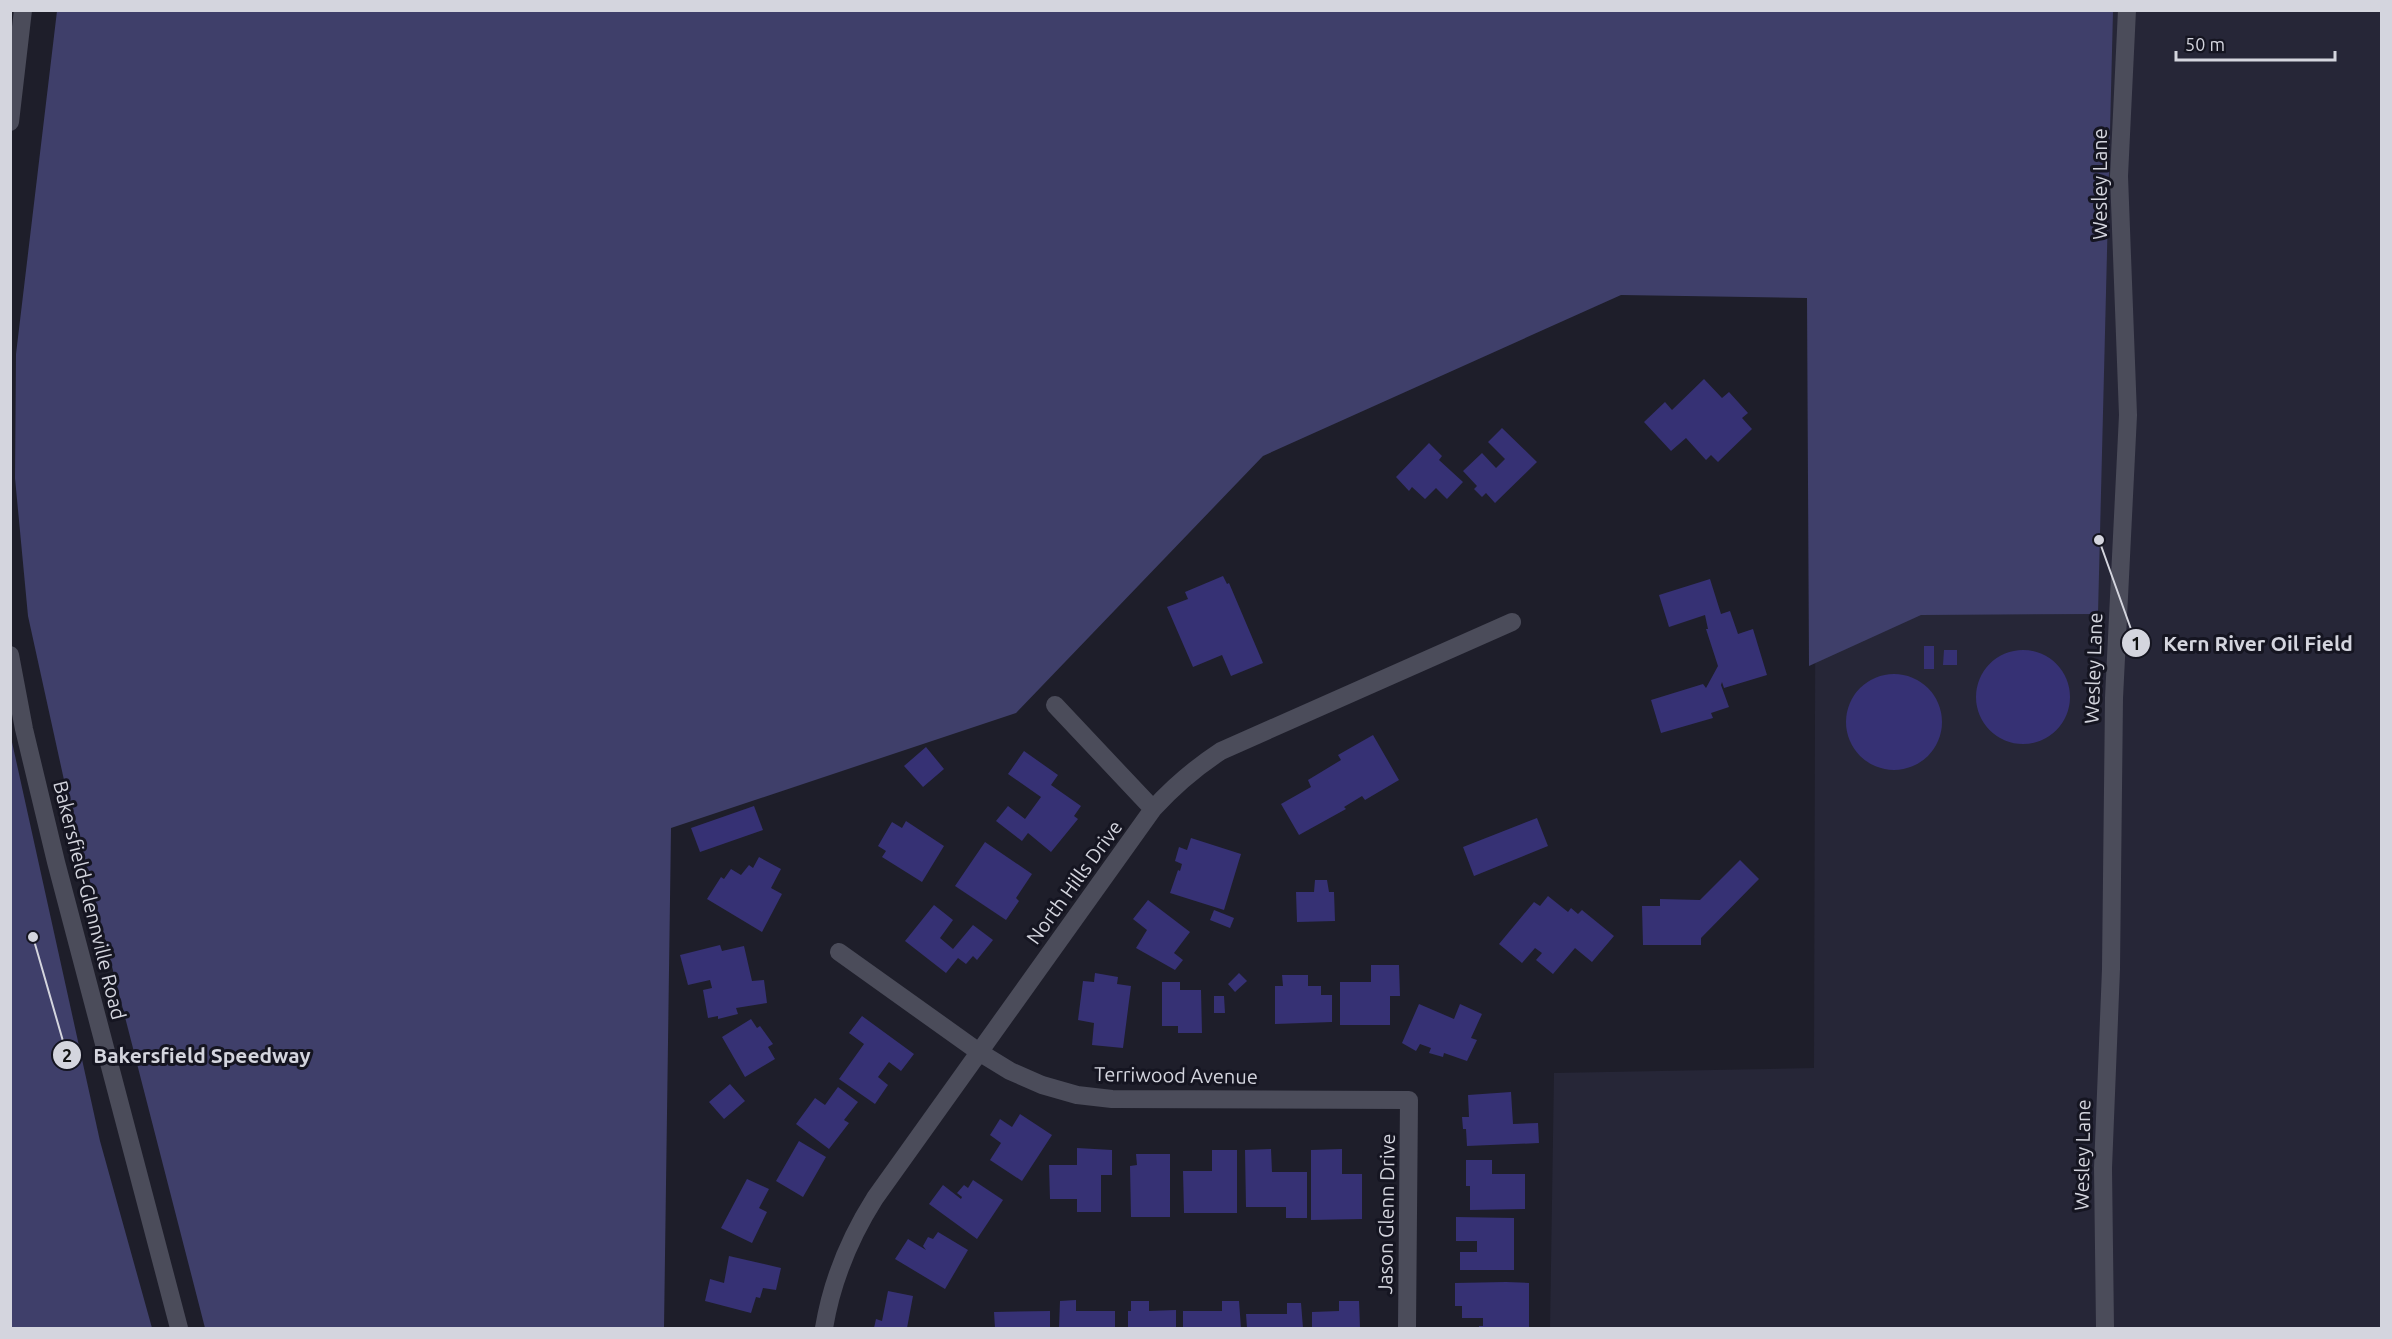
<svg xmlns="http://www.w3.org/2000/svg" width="2392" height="1339" font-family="Ubuntu,sans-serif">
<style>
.built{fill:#262637}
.green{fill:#3f3f6a}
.building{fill:#363174}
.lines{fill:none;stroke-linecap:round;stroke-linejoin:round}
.minor{stroke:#4b4c5a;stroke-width:18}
.labels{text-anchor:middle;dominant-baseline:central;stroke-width:6;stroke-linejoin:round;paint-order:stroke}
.street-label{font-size:20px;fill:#d4d5de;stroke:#151521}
.leader{fill:none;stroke:#d4d5de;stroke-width:2}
.callout-dot{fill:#d4d5de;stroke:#151521;stroke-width:2}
.mark-label{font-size:18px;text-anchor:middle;font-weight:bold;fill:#111}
.callout-label{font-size:21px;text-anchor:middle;font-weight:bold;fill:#d4d5de;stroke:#151521;stroke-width:6;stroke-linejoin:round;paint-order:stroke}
</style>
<rect width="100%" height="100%" fill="#1e1e2a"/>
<!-- built -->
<path class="built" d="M1817 11H2381V1328H1550L1554 1073 1814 1068Z"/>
<!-- green -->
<path class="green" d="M57 11H2113L2098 614 1921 615 1809 666 1807 298 1621 295 1263 456 1016 713 671 828 664 1328H205L64 780 28 616 15 478 16 354Z
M10 733 100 1141 152 1328H11Z"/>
<!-- building -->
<path class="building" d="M1704 379 1722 398 1729 392 1748 413 1742 418 1752 429 1718 462 1711 455 1706 460 1686 438 1671 451 1644 422 1665 402 1672 410Z
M1502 428 1537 462 1495 503 1486 493 1482 497 1474 489 1477 486 1463 471 1482 453 1496 468 1505 459 1488 442Z
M1429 443 1442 456 1439 460 1463 482 1447 499 1436 488 1425 499 1412 487 1409 491 1396 477Z
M1223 576 1227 584 1229 583 1263 663 1231 676 1222 655 1193 667 1167 607 1188 599 1185 592Z
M1710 579 1721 614 1730 611 1738 634 1753 629 1767 675 1724 688 1722 682 1721 685 1729 707 1711 713 1713 718 1661 733 1651 700 1703 684 1706 688 1718 666 1706 629H1708L1705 615 1669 627 1659 595Z
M1924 646H1934V669H1924Z
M1976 697a47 47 0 1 1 94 0a47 47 0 1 1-94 0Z
M1944 650H1957V665H1943Z
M1846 722a48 48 0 1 1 96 0a48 48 0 1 1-96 0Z
M1373 735 1399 780 1365 800 1362 796 1344 807 1346 809 1299 835 1281 804 1311 787 1308 780 1341 760 1338 755Z
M926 747 944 769 923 787 904 766Z
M1024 751 1058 775 1051 785 1081 806 1074 816 1078 819 1051 852 1028 833 1022 841 996 821 1008 806 1025 819 1041 797 1008 774Z
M754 806 763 830 700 852 691 828Z
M1537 818 1548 846 1474 876 1463 847Z
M906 821 944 846 922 882 882 857 886 851 878 846 892 822 902 828Z
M1191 838 1241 854 1224 910 1170 893 1178 870 1180 871 1182 864 1175 861 1179 847 1187 850Z
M985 842 1032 874 1016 898 1019 901 1006 920 955 886Z
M759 857 781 869 771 888 782 894 762 932 707 899 721 877 724 879 731 869 741 875 749 865 753 868Z
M1740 860 1759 879 1701 938V945H1643L1642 906H1660V899L1700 900Z
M1315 880H1327L1329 892H1334L1335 921 1297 922 1296 892H1314Z
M1548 896 1568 912 1571 908 1578 914 1582 910 1614 936 1592 962 1575 948 1553 974 1536 960 1542 953 1535 948 1522 963 1499 944 1534 902 1540 906Z
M1148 900 1190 932 1174 953 1183 960 1175 970 1136 948 1147 930 1133 919Z
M934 905 953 920 940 938 953 949 973 925 993 940 977 960 973 956 966 964 958 958 946 973 905 941Z
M1214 910 1234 918 1230 928 1210 920Z
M720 945 722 951 744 946 752 981 764 980 767 1003 736 1008 738 1014 718 1019V1016L708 1018 703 990 712 988 710 980 688 985 680 955Z
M1371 965H1399L1400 996H1390V1025H1340V982H1371Z
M1095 973 1118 977 1117 984 1131 986 1123 1048 1092 1045 1094 1023 1078 1020 1083 981 1094 982Z
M1239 973 1247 981 1235 992 1228 984Z
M1282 975H1308V986H1321V995H1332V1022L1275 1024V986H1283Z
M1162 982H1180V990H1201L1202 1033H1178V1026H1162Z
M1214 996H1224L1225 1013H1214Z
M1419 1004 1454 1019 1460 1004 1482 1014 1471 1038 1477 1040 1467 1061 1444 1053 1443 1057 1429 1053 1431 1048 1420 1044 1416 1051 1402 1043Z
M862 1016 914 1054 901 1071 889 1062 878 1077 888 1085 875 1104 839 1079 864 1044 849 1033Z
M751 1019 757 1028 760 1026 773 1044 768 1047 775 1059 745 1077 722 1037Z
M730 1084 745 1101 724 1119 709 1102Z
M838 1087 858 1102 844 1120 849 1123 829 1149 796 1124 815 1098 825 1105Z
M1511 1092 1513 1124 1538 1123 1539 1143 1467 1146 1466 1129H1463L1462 1117H1469L1468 1095Z
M1020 1114 1052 1135 1022 1181 990 1160 1001 1143 990 1135 1000 1119 1012 1127Z
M799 1141 826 1157 803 1197 776 1181Z
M1077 1148 1112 1150V1175H1101V1212H1077V1199H1050L1049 1165H1077Z
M1271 1149 1272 1172H1307V1218H1286V1207H1246L1245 1150Z
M1342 1149V1174H1362V1219L1311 1220V1150Z
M1212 1150H1237V1213H1184L1183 1171H1212Z
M1136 1154H1170V1217H1131L1130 1166 1137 1165Z
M1466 1160H1492V1174H1525V1209L1470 1210V1186H1466Z
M747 1179 769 1189 759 1208 767 1212 752 1243 721 1228Z
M973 1180 1003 1200 977 1239 929 1204 943 1185 961 1199 962 1197 957 1193 964 1185 968 1188Z
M1456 1217 1514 1218V1270H1460V1252H1477V1241H1456Z
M938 1232 968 1250 945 1289 895 1259 908 1239 926 1250 923 1246 928 1237 933 1239Z
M729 1256 781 1268 776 1290 763 1288 760 1298 756 1297 751 1313 705 1301 710 1279 724 1283Z
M1506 1282 1529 1283V1328H1479V1326H1483V1318H1462V1306H1455V1283Z
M888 1291 913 1296 907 1328H874L876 1319 882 1321Z
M1076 1300V1311H1115V1328H1059L1060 1301Z
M1131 1301H1149V1311L1176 1310V1328H1128V1311H1131Z
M1222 1301H1239L1241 1328H1183V1311H1222Z
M1339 1301H1359L1360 1328H1312V1312L1339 1311Z
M1287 1303H1301L1303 1328H1247L1246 1314H1287Z
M1050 1311V1328H995L994 1312Z"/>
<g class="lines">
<!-- minor -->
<path class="minor" d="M10 122 23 10
M10 655 24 729 56 862 179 1328
M1055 705 1153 809
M839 952 979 1052 1010 1071 1042 1085 1077 1095 1112 1099 1409 1100 1407 1328
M824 1328C832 1280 849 1239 875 1198L1153 809C1174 786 1195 768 1221 751L1512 622
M2105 1328 2103 1168 2111 969 2114 698 2128 415 2119 176 2127 10"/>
</g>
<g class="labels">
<!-- street labels -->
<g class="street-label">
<text transform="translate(2099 184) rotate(-90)">Wesley Lane</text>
<text transform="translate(2093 668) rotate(-88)">Wesley Lane</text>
<text transform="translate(1074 882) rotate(-54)">North Hills Drive</text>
<text transform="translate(90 900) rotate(76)">Bakersfield-Glennville Road</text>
<text transform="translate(1176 1075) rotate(1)">Terriwood Avenue</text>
<text transform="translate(2082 1155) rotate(-89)">Wesley Lane</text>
<text transform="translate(1386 1214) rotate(-89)">Jason Glenn Drive</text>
</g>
</g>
<!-- callouts -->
<path class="leader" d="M2099 540L2136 643M33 937L67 1055"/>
<g class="callout-dot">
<circle cx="2099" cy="540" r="6"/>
<circle cx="33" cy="937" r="6"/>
<circle cx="2136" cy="643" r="15"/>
<circle cx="67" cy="1055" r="15"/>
</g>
<g class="mark-label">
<text x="2136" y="650">1</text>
<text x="67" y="1062">2</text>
</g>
<g class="callout-label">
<text x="2258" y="651">Kern River Oil Field</text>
<text x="202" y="1063">Bakersfield Speedway</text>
</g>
<!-- border -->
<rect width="2392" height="1339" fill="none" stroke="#d4d5de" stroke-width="24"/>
<!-- scale -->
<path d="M2176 51v9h159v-9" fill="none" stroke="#d4d5de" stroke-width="3"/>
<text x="2185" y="51" font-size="18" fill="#d4d5de" stroke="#151521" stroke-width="4.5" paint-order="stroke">50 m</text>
</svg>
